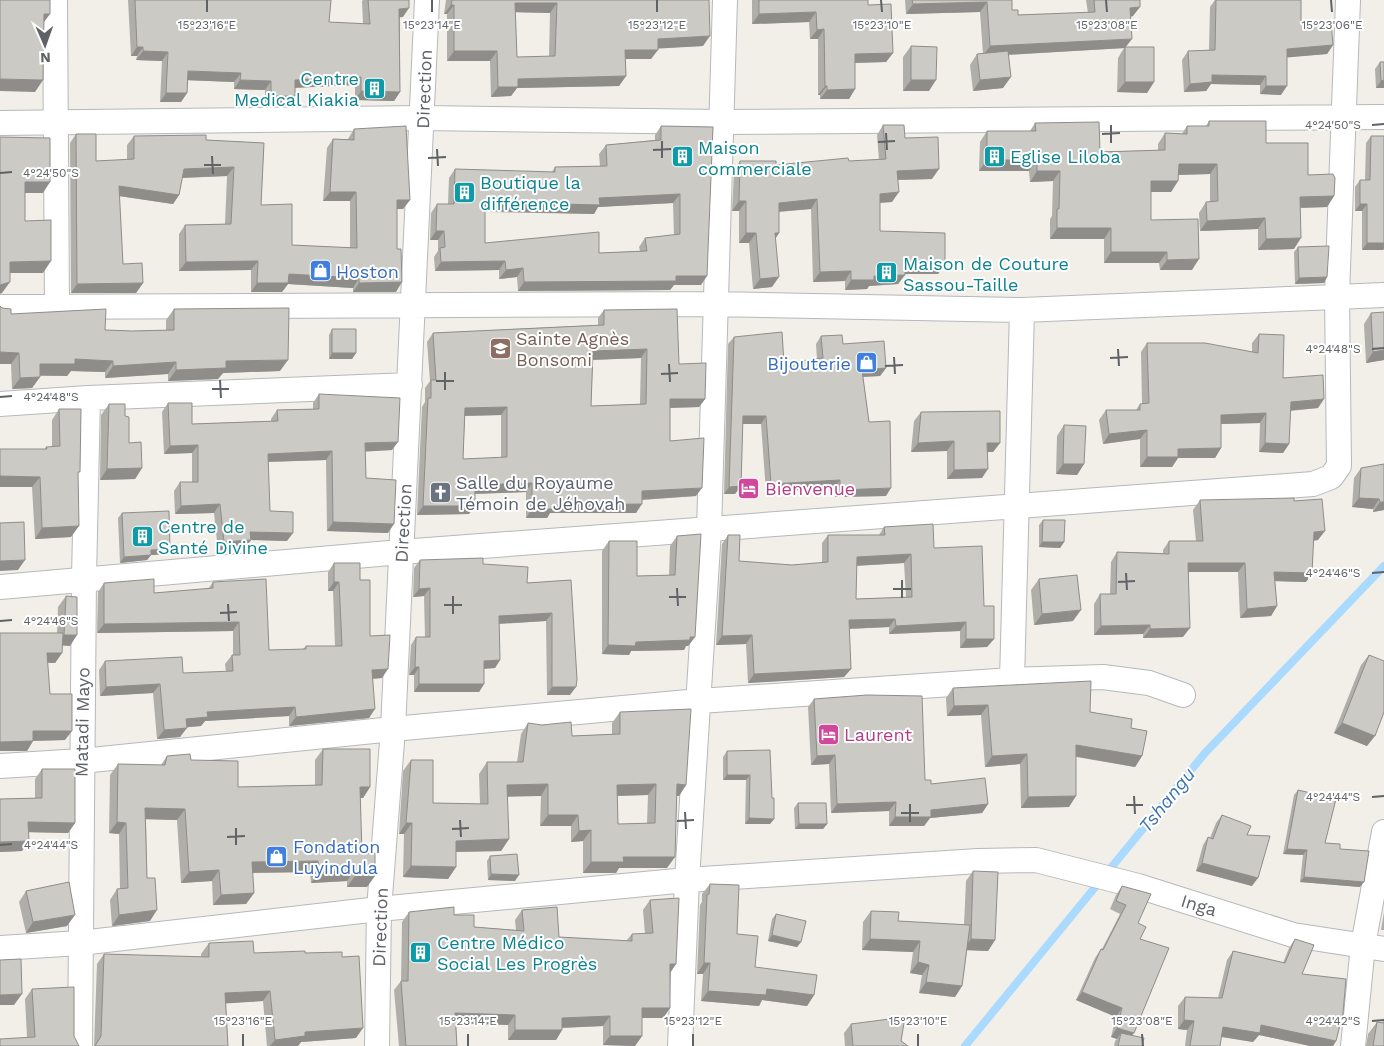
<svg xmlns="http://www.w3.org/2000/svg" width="1384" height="1046" font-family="'Work Sans',sans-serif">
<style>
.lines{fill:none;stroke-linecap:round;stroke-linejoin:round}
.stream{stroke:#aadaff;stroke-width:8}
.minor-casing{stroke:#b5b8bc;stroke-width:26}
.minor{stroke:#fff;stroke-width:24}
.wall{fill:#afaea9;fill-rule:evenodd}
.shaded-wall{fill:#8f8d8a}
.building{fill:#cccac5;stroke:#8f8d8a;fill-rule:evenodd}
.ticks{fill:none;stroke:#5f6368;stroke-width:2}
.labels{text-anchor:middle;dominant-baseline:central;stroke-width:4;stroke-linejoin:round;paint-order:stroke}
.culture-label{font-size:18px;fill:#0d838f;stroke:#fff;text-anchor:start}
.street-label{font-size:18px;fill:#5f6368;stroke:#fff}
.shop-label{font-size:18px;fill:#366cbe;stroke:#fff;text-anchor:start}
.education-label{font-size:18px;fill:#785e54;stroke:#fff;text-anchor:start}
.worship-label{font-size:18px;fill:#5b616d;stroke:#fff;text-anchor:start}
.hotel-label{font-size:18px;fill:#b23c85;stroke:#fff;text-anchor:start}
.water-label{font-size:19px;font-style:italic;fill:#4174aa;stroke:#fff}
.ticks-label{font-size:12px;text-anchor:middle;fill:#5f6368;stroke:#fff;stroke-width:4;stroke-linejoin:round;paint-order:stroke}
</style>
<rect width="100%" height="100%" fill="#f1efe8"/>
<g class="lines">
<!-- stream -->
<path class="stream" d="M965 1046 1205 753 1384 566"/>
<defs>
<path id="minor" d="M55 0 57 307
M0 123 423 118 721 122 1384 117
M0 307 715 304 1022 310 1384 295
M0 404 88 398 410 385
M0 587 401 552 1313 484 1331 477 1339 466 1337 295 1348 0
M1012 680 1022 310
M0 766 82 761 393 729 699 701 1012 680 1103 677 1149 683 1183 695
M0 948 80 943 379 909 687 880 978 861 1036 860 1138 886 1293 935 1384 949
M80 1046 84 578 88 398
M377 1046 379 909 393 729 427 0
M680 1046 687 880 709 530 725 0
M1353 1046 1363 945 1384 832"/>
</defs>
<!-- minor casing -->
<use href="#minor" class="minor-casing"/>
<!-- minor -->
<use href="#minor" class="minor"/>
</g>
<!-- wall -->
<path class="wall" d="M128 0H331L329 22 363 24 362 1 363 0H368L403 17H400V92L394 101 355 100V85L295 88 289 105H265V90L234 89V82L188 80 187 93 181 102H160L162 61 136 60 137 56H131Z
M446 0H709L703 46 658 48 651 59H626V76L619 86 517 88 511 96 491 97 490 61H447V14H444ZM515 12 550 13 549 57H517Z
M752 0H868V5L893 53 886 62 855 63V89L849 99H820V95H818V39H810L809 22 752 24Z
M905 0H1012V10L1018 15 1088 13 1086 0H1140L1133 16 1131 17 1126 47 1154 82 1147 93 1117 92 1118 58 1124 48 1008 55 1003 88 973 91 970 65 977 54H983L980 12 906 14Z
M1215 0H1301V23L1333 45 1327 54 1287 57 1281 95 1260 94V85L1211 84 1206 91 1184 92 1182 60 1188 51 1209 50 1210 7Z
M911 46 929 91H903V57Z
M1380 62 1384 88H1376L1375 69Z
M1209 121 1266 143 1308 175 1334 196 1327 207 1300 208 1294 249 1258 250V229L1200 231 1199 213 1206 202H1210V174L1178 175V181L1171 192H1151V220L1192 270H1160L1159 263H1104V239H1050V219L1052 216 1053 181 1030 182 1029 171H979L980 142 987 131H1030L1035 123 1100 152 1158 150V144L1165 133 1182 134 1187 126H1206Z
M883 125 905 138 932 179 898 180 892 202 880 203V231L945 264 938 274H905L898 284 869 286 867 289 845 290V281L813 282 811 209 779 212V233L775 239 772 287 753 289 749 243H739V211H732L734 171 740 161 776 165 879 160 877 135Z
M661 126 713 127 701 285H674L670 290 518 291 517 277 499 279V270L435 271 434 257 438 251V240H430L431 213 437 204H448L449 178 455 169 552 172 555 167 600 166 599 154 606 145 655 140V135ZM673 203 674 235 645 238 639 247 640 251 599 253 485 243V212L594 214 598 207Z
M354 129 410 200 403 209H397L396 292H353V288L288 284 282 292H251V270L179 271V234L185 225 225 224 227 176 182 178 179 195 173 204 119 196 123 264 143 283 136 293H71L70 143 76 134 96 161 127 160V145L134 136 264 143 261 205 292 245 350 248V201H323L327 148 333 139H348Z
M1371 136H1384V249L1383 250H1362V211H1355V187L1360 180H1365L1366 143Z
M1298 247 1327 277 1324 283 1295 284 1294 252Z
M0 306 11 314 105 330 132 331 166 330V320L174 309 280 371 223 373 218 379 168 381V374L105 378V372L71 371 67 376H40V377L32 388 12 389 11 364H0Z
M604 310 679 364 705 399 699 407 670 408V441L696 496 642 500 636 513H550L547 518H526V492L475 494 469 514 417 515 422 407 425 402V388L430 381 427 342 433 333 598 325V318ZM641 358 640 404 591 406 593 360ZM501 415V458L463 459 465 416Z
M1384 312V360L1366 363 1364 324 1371 313Z
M332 329 356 353 352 359H329V335Z
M1259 334 1283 378 1318 408 1290 411 1289 444 1283 453 1259 452 1260 423 1221 424V448L1215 458H1178L1172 467H1140V439L1103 444 1099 420 1106 410H1136L1140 404H1142L1141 352 1147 343 1252 352V343Z
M821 336 843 344 886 368 880 376 863 377 869 422 886 496 835 497V488L766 492 761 424H742L741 486 735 494H724L728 344 734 337 784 363 817 359 816 344Z
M319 394 392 450 365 451 366 478 388 533 327 531 326 460 268 462 270 511 287 541 251 540 245 548 218 551 214 513 175 514 174 491 180 482H192V453L164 454 162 412 168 403 192 424 271 421V419L277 410 313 409V403Z
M109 404 125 416 129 443 142 468 135 479 100 480 101 415Z
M59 409 78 475 71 537 35 539 32 487H0V449H45L46 447H52V420Z
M921 412 1000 443 993 452H988L982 478 947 479V451L911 452 914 421Z
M1064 425 1084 464 1077 475 1056 474 1057 436Z
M1384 464V510L1373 512V509L1352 507 1354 478 1361 468Z
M1200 500 1294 501 1318 540 1313 541 1312 573 1306 582 1275 581 1277 606 1271 616 1240 618 1238 572H1189L1183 637 1143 638V634L1094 635V604L1100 594H1110L1111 562 1117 552 1163 553V550L1169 541H1196L1193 510Z
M122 513 170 549 167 554 151 555 147 560 120 563 118 518Z
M1043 520 1064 542 1060 548 1039 547V525Z
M884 527 934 548 984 606 994 639 987 647 960 648V631L889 634V627L849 629 851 669 844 677 748 683 746 644 716 645 722 544 728 535 739 561 792 565 822 563V543L828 535H879ZM904 563 906 597 856 599V566Z
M677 536 695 637 688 646H686L684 650 631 651 629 655 602 654V551L609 541 637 576 669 575 670 546Z
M420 560 483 564 527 583 571 580 570 695H547L546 621 499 624 500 660 495 668 484 669V684L479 692H414V675H409L411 645 416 637H425L424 596 413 597 414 568Z
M334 563 360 580 370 636 382 678 373 679 369 718 289 726V716L205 721 201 726 186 727 180 737 157 739 153 693 100 696 99 670 105 661 183 673 226 672 225 664 232 655H233V631L97 633 98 592 104 583 154 593 208 589 213 582 269 650 303 649 306 646H335L333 591H328V572Z
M1039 579 1073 621 1034 625 1031 590Z
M66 596 70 646 62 645V653L55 663H47L50 694 65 740 33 741 27 751H0L57 633 58 607Z
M1369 655 1367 746 1334 733 1361 665Z
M953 688 1090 712 1131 728 1142 756 1135 767 1076 757 1069 807 1021 808 1020 764 985 767 981 715 947 716 946 698Z
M814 699 931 784 988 804 982 813 930 818 924 826H889V811L831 813 829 764 811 765 808 707Z
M620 712 686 785 679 796H676L667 868H619L616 873H583V841L571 842V826H540L541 796H507L509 839 501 851 456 852V867L448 879 403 877 404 834H399L403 771 411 760 433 803 480 804 479 774 487 762H517L521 734 528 723 572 736 612 734V723ZM648 795 647 824H618L617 796Z
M323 749 370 787 363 798H360L362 854 367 887H347V881L311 883 310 872 252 873 254 893 246 904 213 905 212 881 181 883 177 820 146 819 147 878 150 921 112 926 110 900 117 889H120L119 834 109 833 110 775 118 764 161 765 167 756 191 760 238 787 315 785V760Z
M727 751 772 798 774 819 770 824H745L746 780H723V757Z
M42 769 75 823 68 833 28 832 22 851 0 852V799L35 798V779Z
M1298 790 1325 843 1340 849 1360 887 1300 882 1303 855 1283 854 1294 795Z
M798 803 827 824 823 829H795L794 808Z
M1222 815 1247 835 1252 886 1196 871 1203 845 1208 837 1210 838 1216 823Z
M490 856 515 881 488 880 487 861Z
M973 871 995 940 988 951 967 950 962 986 955 997 919 993 922 975 910 973 913 952 862 950 863 922 871 911 898 921 964 925 966 881Z
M710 884 755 967 814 995 807 1006 762 1000 759 1006 701 1001 703 974H697L700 905 702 902V894Z
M1122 886 1138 923 1140 939 1132 1035 1142 1046H1114L1115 1041 1117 1039 1111 1037 1116 1017 1076 1000 1095 958 1101 949H1102L1120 914 1110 909 1116 895Z
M26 891 67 926 26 933 19 902Z
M650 900 676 964 670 973V1008L663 1018H642V1036L635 1046 603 1045V1026L562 1028V1030L556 1040H508V1025L456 1023 457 1046H399L394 990 401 981 402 922 409 912 454 915 474 927 516 930 515 920 522 910 559 937 626 941 632 934H645L643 910Z
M1384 912V930H1381Z
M776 914 801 942 797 947 768 941 772 919Z
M1295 939 1302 974 1336 1041 1333 1046H1310L1259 1035 1253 1042 1221 1037 1220 1046H1185L1187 1030 1178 1029V1006L1185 997 1218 998 1227 960 1233 951 1283 963 1289 948Z
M209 943 254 953H305L342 957 356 1038 301 1042 298 1046H267L263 1001 226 1003 228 1046H94L97 964 104 954 201 957V954Z
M32 989 74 1036 27 1037 25 999Z
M1384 1018V1046H1366L1368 1034 1377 1022 1382 1023Z
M851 1024 901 1041 908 1046H845L844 1033Z"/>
<!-- shaded-wall -->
<path class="shaded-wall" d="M987 2 980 12 906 14 913 4Z
M515 3H557L550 13 508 12Z
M451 5H454L447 14H444Z
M1140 7 1133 16 1124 17 1130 8Z
M409 8 403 17 393 18 399 9Z
M816 12 809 22 752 24 759 14Z
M44 14H50L41 26Z
M824 29 818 39H810L817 30Z
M710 36 703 46 651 49 658 39Z
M1132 39 1125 48 983 56 990 46Z
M1333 45 1327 54 1281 58 1287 49Z
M137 47H143L137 56H131Z
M625 50H658L651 59H619Z
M143 51 168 52 162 61 136 60Z
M454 51H497L490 61H447Z
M893 53 886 62 848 63 855 54Z
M188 71 241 73 234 82 182 80Z
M1212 75 1266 76 1260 85 1211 84 1206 91 1184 92 1190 84Z
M626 76 619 86 517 88 511 96 491 97 498 87 518 79Z
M361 77 355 85 289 88 295 80Z
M1011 77 1003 88 973 91 980 80Z
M0 79 43 80 35 92 0 91Z
M240 80 271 81 265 90 234 89Z
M911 80H936L929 91H903Z
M1384 80V88H1376L1381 81Z
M1125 82H1154L1147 93 1117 92Z
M825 86H827L820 95H818Z
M1266 86H1287L1281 95 1260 94Z
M855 89 849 99H820L827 90Z
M361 91 400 92 394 101 355 100Z
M166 93H187L181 102H160Z
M271 96H295L289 105H265Z
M987 160H1037L1029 171H979Z
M1179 164H1217L1210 174 1171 175Z
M234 167 227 176 177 178 184 169Z
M939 169 932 179 890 180 897 171Z
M1037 171H1060L1053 181 1030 182Z
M1151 181H1178L1171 192H1143Z
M25 182H50L43 193H17Z
M119 186 179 195 173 204 112 195Z
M330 192H356L350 201H323Z
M899 192 892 202 873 203 880 194Z
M680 194 673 203 598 207 594 214 478 211 485 202Z
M1334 196 1327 207 1293 208 1300 197Z
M817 199 811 209 772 212 779 203Z
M397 200H410L403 209H390Z
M739 201H746L739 211H732Z
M1360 204H1367L1362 211H1355Z
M1265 218 1258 229 1200 231 1207 221Z
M1057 228H1111L1104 239H1050Z
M436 231H444L438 240H430Z
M746 233H756L749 243H739Z
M775 233H779L773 242Z
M1301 238 1294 249 1258 250 1266 239Z
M1367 243H1384V249L1383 250H1362Z
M1111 252H1167L1159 263H1104Z
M1199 259 1192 270H1160L1167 260Z
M51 261 43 273H2L10 262Z
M258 261 251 270 179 271 186 262Z
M505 261 499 270 435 271 441 262Z
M905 264H945L938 274H898Z
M523 268 517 277 499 279 506 270Z
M851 271 845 281 813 282 820 272Z
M289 274 359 278 353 288 288 284 282 292H251L257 283Z
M905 275 898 284 869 286 867 289 845 290 851 280 874 276Z
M676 276H707L701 285H674L670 290 518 291 524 282Z
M779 277 772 287 753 289 760 279Z
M1327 277 1324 283 1295 284 1299 278Z
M10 282 2 293 0 294V285Z
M402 282 396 292H353L359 283Z
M143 283 136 293H71L77 284Z
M647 349 641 358 587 360 593 351Z
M1384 350V360L1366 363 1373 352Z
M0 352 19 353 11 364H0Z
M332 353H356L352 359H329Z
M75 359 113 361 105 372 71 371 67 376 32 375 40 364Z
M288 360 280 371 223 373 218 379 168 381 176 370 226 361Z
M176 362 168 374 105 378 113 366Z
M886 368 880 376 857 377 862 370Z
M40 377 32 388 12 389 20 378Z
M670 399H705L699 407 664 408Z
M1324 399 1318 408 1284 411 1291 402Z
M507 407 501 415 459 416 465 408Z
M1266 413 1260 423 1215 424 1221 415Z
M743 416H766L761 424H737Z
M1147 430 1140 439 1103 444 1109 434Z
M954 441 947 451 911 452 918 443Z
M398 442 392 450 359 452 365 443Z
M987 443H1000L993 452H981Z
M1265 443 1289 444 1283 453 1259 452Z
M198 445 192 453 164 454 170 446Z
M1221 448 1215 458H1178L1172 467H1140L1147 457 1178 449Z
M332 451 326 460 262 462 268 454Z
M1063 464H1084L1077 475 1056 474Z
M142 468 135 479 100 480 107 469Z
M988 469 982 478 947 479 954 470Z
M0 476 40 477 32 487H0Z
M840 480 835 488 766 492 771 484Z
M532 483 526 492 469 494 475 485Z
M741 486 735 494H724L729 487Z
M702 488 696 496 636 500 642 491Z
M891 488 886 496 835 497 840 490Z
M1359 498 1379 499 1373 509 1352 507Z
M1380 502H1384V510L1373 512Z
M220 504 214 513 175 514 181 506Z
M642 504 636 513H550L547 518H526L532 509 553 505Z
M423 506H475L469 514 417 515Z
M333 522 394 524 388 533 327 531Z
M79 526 71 537 35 539 42 528Z
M1325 531 1318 540 1307 541 1314 532Z
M250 532 293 533 287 541 251 540 245 548 218 551 224 542Z
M1042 542H1064L1060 548 1039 547Z
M170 549 167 554 151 555 147 560 120 563 124 557 151 550Z
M911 554 904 563 850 566 857 557Z
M25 560 18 570 0 571V561Z
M1188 563H1245L1238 572H1182Z
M1274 572 1312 573 1306 582 1268 581Z
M334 582H339L333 591H328Z
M430 588 424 596 413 597 419 589Z
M1277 606 1271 616 1240 618 1247 609Z
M1081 610 1073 621 1034 625 1042 614Z
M552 613 546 621 493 624 499 616Z
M895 619 889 627 843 629 849 620Z
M239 622 233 631 97 633 104 624Z
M966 622 960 631 889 634 896 626Z
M1150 625 1143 634 1094 635 1101 626Z
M1190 628 1183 637 1143 638 1150 629Z
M64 635H77L70 646 57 645Z
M752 635 746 644 716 645 722 636Z
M695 637 688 646H686L684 650 631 651 629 655 602 654 608 645Z
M966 639H994L987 647 960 648Z
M47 653H62L55 663 40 662Z
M500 660 495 668 478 669 484 661Z
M415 667H419L414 675H409Z
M388 669 382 678 366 679 372 670Z
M851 669 844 677 748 683 754 674Z
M160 684 153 693 100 696 106 687Z
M419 684H484L479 692H414Z
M552 687H576L570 695H547Z
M988 705 981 715 947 716 954 706Z
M295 707 289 716 205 721 201 726 179 728 186 719 207 712Z
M375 709 369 718 289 726 296 717Z
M1342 723 1375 736 1367 746 1334 733Z
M187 728 180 737 157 739 164 730Z
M33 731H72L65 740 27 741Z
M33 741 27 751H0V742Z
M1076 745 1142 756 1135 767 1068 755Z
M1027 754 1020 764 985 767 992 756Z
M835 755 829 764 811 765 817 756Z
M727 775H750L746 780H723Z
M548 784 541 796 499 797 507 785Z
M656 784 648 795 609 796 617 785Z
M677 784 686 785 679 796H669Z
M360 787H370L363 798H352Z
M1076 796 1069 807 1021 808 1028 797Z
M896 802 889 811 831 813 837 804Z
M988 804 982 813 930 818 924 826H889L895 817 931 810Z
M145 808 185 809 177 820 138 819Z
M548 815H578L571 826H540Z
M749 818 774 819 770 824H745Z
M28 822 75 823 68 833 21 832Z
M117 822 126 823 119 834 109 833Z
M406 823H412L404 834H399Z
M799 824H827L823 829H795Z
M591 830 583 841 571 842 579 831Z
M509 839 501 851 449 852 456 841Z
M29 841 22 851 0 852V842Z
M1287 849 1307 850 1303 855 1283 854Z
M623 857H675L667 868H619L616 873H583L591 862Z
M318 861 310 872 244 873 252 862Z
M1202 863 1258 878 1252 886 1196 871Z
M411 866 456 867 448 879 403 877Z
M219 870 212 881 181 883 189 872Z
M355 870 347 881 311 883 319 872Z
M491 874 519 875 515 881 488 880Z
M355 876H375L367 887H347Z
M1304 877 1364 882 1360 887 1300 882Z
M254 893 246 904 213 905 221 895Z
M157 910 150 921 112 926 119 915Z
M75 915 67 926 26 933 33 922Z
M772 935 801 942 797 947 768 941Z
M870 939 920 941 913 952 862 950Z
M971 939 995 940 988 951 963 950Z
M918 962 929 965 922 975 910 973Z
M704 963H710L703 974H697Z
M670 964H676L669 974Z
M926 982 962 986 955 997 919 993Z
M767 989 814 995 807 1006 762 1000 759 1006 701 1001 708 991Z
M270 991 263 1001 218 1004 225 993Z
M1082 992 1122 1008 1116 1017 1076 1000Z
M22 994 14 1005H0V995Z
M642 1008H670L663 1018H635Z
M455 1013 515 1015 508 1025 448 1023Z
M610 1016 603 1026 555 1028 562 1018Z
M1184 1020 1194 1021 1187 1030 1178 1029Z
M1261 1025 1336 1041 1333 1046H1310L1259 1035 1253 1042 1217 1036 1223 1027Z
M363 1028 356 1038 301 1042 298 1046H270L275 1040 305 1032Z
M1117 1028 1134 1033 1128 1041 1121 1033 1117 1039 1111 1037Z
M515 1030H562L556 1040H508Z
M610 1036H642L635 1046 603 1045Z"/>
<!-- building -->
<path class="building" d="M0 0H50V14H44L43 80 0 79Z
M135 0H331L329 22 370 24 368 0H409V8L399 9 400 92 361 91V77L295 80V96H271V81L240 80 241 73 188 71 187 93H166L168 52 143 51V47H137Z
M452 0H709L710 36 658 39V50H625L626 76 518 79V87H498L497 51H454V5H451ZM515 3H557L555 56 517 57Z
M759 0H868V5L891 4 893 53 855 54V89L827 90V86H825L824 29 817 30 816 12 759 14Z
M912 0H1012V10H1018V15L1095 12 1094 0H1140V7L1130 8 1132 39 990 46 987 2 913 4Z
M1216 0H1301V23L1331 21 1333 45 1287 49V86H1266V76L1212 75V82L1190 84 1188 51 1215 50Z
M911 46 937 47 936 80H911Z
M1125 47H1154V82H1125Z
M1008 51 1011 77 980 80 977 54Z
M1380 62H1384V80L1381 81Z
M1209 121H1266V143H1308V175L1333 174 1335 178 1334 196 1300 197 1301 238 1266 239 1265 218 1207 221 1206 202 1218 201 1217 164H1179L1178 181H1151V220L1198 219 1199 259 1167 260V252H1111V228H1057V209H1059L1060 171H1037V160H987V131H1036L1035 123 1099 122 1100 152 1165 150V133L1187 134V126H1209Z
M883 125H904L905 138 938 137 939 169 897 171 899 192 880 194V231L945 233V264H905V275L874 276V280H851V271L820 272 817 199 779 203V233H775L779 277 760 279 756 233H746V201H739L740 161H776V165L848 158 849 161 886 159Z
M406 126 410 200H397V249H401L402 282 359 283V278L289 274 288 283H257L258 261 186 262 185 225 231 224 234 167 184 169 179 195 119 186 123 264 142 263 143 283 77 284 76 134H96V161L134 159V136L206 135V140L264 143 261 205 292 204V245L357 248 356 192H330L333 139 354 140V129Z
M661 126 713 127 707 276H676V281L524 282 523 268 506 270 505 261 441 262 440 248 445 247 444 231H436L437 204H454L455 169 555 172V167L607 166 606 145 661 140ZM680 194V234L645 238 647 251 599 253V232L485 243V202L600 205 599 198Z
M1371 136H1384V243H1367V204H1360V180H1370Z
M0 137 50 138V182H25V221L51 220V261L10 262V282L0 285Z
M1329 246 1327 277 1299 278 1298 247Z
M0 306 2 308 11 309V314L106 309 105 330 132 331 174 330V309L289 308 288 360 226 361V368L176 370V362L113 366V361L75 359V364H40V377L20 378 19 353 0 352Z
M677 309 679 364 706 363 705 399H670V441L704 438 702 488 642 491V504L553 505V509H532V483L475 485V506H423L428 398H431V380H436L433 333 604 325V310ZM647 349 646 404 591 406 593 351ZM507 407V457L463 459 465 408Z
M1384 312V350L1373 352 1371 313Z
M332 329H356V353H332Z
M782 332 784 363 823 358 821 336 842 335 843 344 884 341 886 368 862 370 869 422 890 421 891 488 840 490V480L771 484 766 416H743L741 486 729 487 734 337Z
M1259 334 1284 335 1283 378 1323 375 1324 399 1291 402 1289 444 1265 443 1266 413 1221 415V448L1178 449V457H1147V430L1109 434 1106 410H1140V404L1149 403 1147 343H1205L1258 353Z
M319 394 400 398 398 442 365 443 366 478 396 480 394 524 333 522 332 451 268 454 270 511 293 512V533L250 532 251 540 224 542 220 504 181 506 180 482H198V445L170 446 168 403H192V424L278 421 277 410 319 409Z
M109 404H125V416L129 417V443L141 442 142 468 107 469Z
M59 409H81L80 472H78L79 526 42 528 40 477 0 476V449H47L46 447 60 446Z
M1000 411V443H987L988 469 954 470V441L918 443 921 412Z
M1064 425 1086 426 1084 464H1063Z
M1384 464V502H1380L1379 499 1359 498 1361 468Z
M1294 498V501L1322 499 1325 531 1314 532 1312 573 1274 572 1277 606 1247 609 1245 563H1188L1190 628 1150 629V625L1101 626 1100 594H1116L1117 552 1169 554V541H1203L1200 500Z
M169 511 170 549 151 550V555L124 557 122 513Z
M1043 520H1065L1064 542H1042Z
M24 522 25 560 0 561V523Z
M933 524 934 548 982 546 984 606H994V639H966V622L896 626 895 619 849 620 851 669 754 674 752 635 722 636 728 535H740L739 561 792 565 828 562V535H885L884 527ZM911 554 912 597 856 599 857 557Z
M701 534 695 637H690V640L636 642 635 646 608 645 609 541H637V576L675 575 677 536Z
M483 558V564L528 567 527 583 571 580 577 679 576 687H552V613L499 616 500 660 484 661V684H419V667H415L416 637H430V588L419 589 420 560Z
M334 563H360V580H370V636L390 635 388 669 372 670 375 709 296 717 295 707 207 712 208 717 186 719 187 728 164 730 160 684 106 687 105 661 182 657 183 673 233 671 232 655H240L239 622 104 624V583L154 579V593L213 588V582L266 579 269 650 306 649V646H342L339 582H334Z
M1077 575 1081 610 1042 614 1039 579Z
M66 596 77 597V635H64Z
M0 633H63L62 653H47L50 694H72V731H33V741L0 742Z
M1369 655 1384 661V712L1375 736 1342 723Z
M1091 681 1090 712 1132 719 1131 728 1147 731 1142 756 1076 745V796L1028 797 1027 754 992 756 988 705 954 706 953 688Z
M867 695 922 696 925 780H931V784L985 778 988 804 931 810V817H895L896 802 837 804 835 755 817 756 814 699Z
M691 709 686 785 677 784 675 857H623L624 862H591V830L579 831 578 815H548V784L507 785 509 839 456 841V867L411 866 412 823H406L411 760H433V803L488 804 487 762H523L528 723 542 725 571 722 572 736 620 734V712ZM656 784 655 823 618 824 617 785Z
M323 749H370V787H360L362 854 375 853V876H355V870L319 872 318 861 252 862 254 893 221 895 219 870 189 872 185 809 145 808 147 878H155L157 910 119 915 117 889 128 888 126 823 117 822 118 764 165 765 167 756 190 754 191 760 238 761V787L322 785Z
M770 750 772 798H774V819L749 818 750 775H727V751Z
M42 769H75V823L28 822 29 841 0 842V799L42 798Z
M1298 790 1336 799 1325 843 1340 844V849L1369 851 1364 882 1304 877 1307 850 1287 849Z
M798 803H826L827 824H799Z
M1222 815 1251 826 1247 835 1270 836 1258 878 1202 863 1208 837 1213 839Z
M517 854 519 875 491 874 490 856Z
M973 871 998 872 995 940 971 939Z
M69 882 75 915 33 922 26 891Z
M710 884 739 885 737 934 758 936 755 967 817 975 814 995 767 989 766 995 708 991 710 963H704L707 895 709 894Z
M1122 886 1151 894 1138 923 1146 927 1140 939 1169 948 1134 1033 1117 1028 1122 1008 1082 992 1101 949 1103 950 1126 905 1116 901Z
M679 898 676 964H670V1008H642V1036H610V1016L562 1018V1030H515V1015L455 1013 457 1046H406L401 981H408L409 912 454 907V915H474V927L524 931 522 910 557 907 559 937 632 941V934L653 933 650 900Z
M871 911 899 912 898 921 970 925 962 986 926 982 929 965 918 962 920 941 870 939Z
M776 914 806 921 801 942 772 935Z
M1295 939 1314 945 1302 974 1346 979 1343 1013 1336 1041 1261 1025 1260 1033 1223 1027 1220 1046H1190L1194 1021 1184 1020 1185 997 1222 998 1233 951 1285 963Z
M253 941 254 953 305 951V953L342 952V957L359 956 363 1028 305 1032V1036L275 1040 270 991 225 993 228 1046H95L101 1036 104 954 209 957V943Z
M21 959 22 994 0 995V960Z
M74 987V1036L79 1046H0V1039L35 1037 32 989Z
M905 1017 901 1041 908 1046H853L851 1024Z
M1377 1022 1384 1023V1046H1373Z
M1121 1033 1144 1038 1142 1046H1118Z"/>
<!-- ticks -->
<path class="ticks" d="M207 0V12M432 0V12M657 0V12M881 0 882 12M1106 0 1107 12M1331 0 1332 12M1111 125V143M1372 125 1384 124M886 133 887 150M1102 134 1120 133M662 141V158M878 142 895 141M437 149 438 166M653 150 671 149M212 156 213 174M428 158 446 157M204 165H221M0 173 12 172M1118 349 1119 366M1372 349 1384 348M894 357 895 374M1110 358 1128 357M669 364 670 382M885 366 903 365M445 372V390M661 374 678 373M220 380 221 398M436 381H454M212 389H229M0 397 12 396M1126 573 1127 590M1372 573 1384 572M902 580V598M1118 582 1135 581M677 588 678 606M893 589H911M453 596V614M669 597H686M228 604 229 621M444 605H462M220 613 237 612M0 621 12 620M1134 796 1135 814M1372 797 1384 796M910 804V822M1126 805H1143M685 812 686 829M901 813H919M460 820 461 837M677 821 694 820M236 828V845M452 829 469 828M227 837 245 836M0 845 12 844M1372 1021 1384 1020M243 1034V1046M468 1034V1046M693 1034V1046M918 1034V1046M1142 1034 1143 1046"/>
<!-- icons -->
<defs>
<symbol id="building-square" viewBox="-11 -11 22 22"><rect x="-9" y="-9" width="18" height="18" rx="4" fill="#0f9aa8" stroke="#fff"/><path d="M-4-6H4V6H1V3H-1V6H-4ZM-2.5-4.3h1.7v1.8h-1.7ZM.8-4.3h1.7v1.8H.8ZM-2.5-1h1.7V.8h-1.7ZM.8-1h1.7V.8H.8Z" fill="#fff"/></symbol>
<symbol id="shop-square" viewBox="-11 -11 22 22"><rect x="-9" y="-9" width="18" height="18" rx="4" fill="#3f7fe0" stroke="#fff"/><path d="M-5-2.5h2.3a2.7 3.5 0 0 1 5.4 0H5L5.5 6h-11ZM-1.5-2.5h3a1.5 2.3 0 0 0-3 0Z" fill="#fff"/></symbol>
<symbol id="school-square" viewBox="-11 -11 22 22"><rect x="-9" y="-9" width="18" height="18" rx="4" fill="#8d6e63" stroke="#fff"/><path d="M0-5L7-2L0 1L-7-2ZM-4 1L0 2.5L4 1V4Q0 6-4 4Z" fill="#fff"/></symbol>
<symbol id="hotel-square" viewBox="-11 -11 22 22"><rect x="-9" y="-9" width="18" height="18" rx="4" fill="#d1479c" stroke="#fff"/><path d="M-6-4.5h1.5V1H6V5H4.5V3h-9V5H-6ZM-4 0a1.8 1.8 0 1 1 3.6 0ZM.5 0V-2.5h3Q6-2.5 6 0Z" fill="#fff"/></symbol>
<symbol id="church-square" viewBox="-11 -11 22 22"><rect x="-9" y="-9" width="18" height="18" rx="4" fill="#6b7280" stroke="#fff"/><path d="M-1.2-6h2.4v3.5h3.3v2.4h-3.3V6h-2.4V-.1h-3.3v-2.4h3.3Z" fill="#fff"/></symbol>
</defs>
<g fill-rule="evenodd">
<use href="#building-square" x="362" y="76" width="25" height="25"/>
<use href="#building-square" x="982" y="144" width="25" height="25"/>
<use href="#building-square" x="670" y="144" width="25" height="25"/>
<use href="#building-square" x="452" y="180" width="25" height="25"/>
<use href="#shop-square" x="308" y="258" width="25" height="25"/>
<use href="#building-square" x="874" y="260" width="25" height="25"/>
<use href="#school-square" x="488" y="336" width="25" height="25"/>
<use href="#shop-square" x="854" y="350" width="25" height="25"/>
<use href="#hotel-square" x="736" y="476" width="25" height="25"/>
<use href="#church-square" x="428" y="480" width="25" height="25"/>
<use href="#building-square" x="130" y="524" width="25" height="25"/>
<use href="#hotel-square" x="816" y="722" width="25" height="25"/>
<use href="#shop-square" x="264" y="844" width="25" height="25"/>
<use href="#building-square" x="408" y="940" width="25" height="25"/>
</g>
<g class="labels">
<!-- culture labels -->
<g class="culture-label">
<text x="359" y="78" text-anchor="end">Centre<tspan x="359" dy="21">Medical Kiakia</tspan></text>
<text x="698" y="147">Maison<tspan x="698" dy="21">commerciale</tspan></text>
<text x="1010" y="156">Eglise Liloba</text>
<text x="480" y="182">Boutique la<tspan x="480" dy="21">différence</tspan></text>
<text x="903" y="263">Maison de Couture<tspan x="903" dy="21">Sassou-Taille</tspan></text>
<text x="158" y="526">Centre de<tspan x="158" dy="21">Santé Divine</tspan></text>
<text x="437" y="942">Centre Médico<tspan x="437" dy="21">Social Les Progrès</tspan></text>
</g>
<!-- street labels -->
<g class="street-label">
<text transform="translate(424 89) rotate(-88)">Direction</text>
<text transform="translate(403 523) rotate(-87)">Direction</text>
<text transform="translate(82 722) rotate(-89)">Matadi Mayo</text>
<text transform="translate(1199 905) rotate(17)">Inga</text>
<text transform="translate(380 927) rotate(-88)">Direction</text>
</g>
<!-- shop labels -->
<g class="shop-label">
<text x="336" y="271">Hoston</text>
<text x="851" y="363" text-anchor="end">Bijouterie</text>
<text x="293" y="846">Fondation<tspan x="293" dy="21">Luyindula</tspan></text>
</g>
<!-- education labels -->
<g class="education-label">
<text x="516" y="338">Sainte Agnès<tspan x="516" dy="21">Bonsomi</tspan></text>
</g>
<!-- worship labels -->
<g class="worship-label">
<text x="456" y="482">Salle du Royaume<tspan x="456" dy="21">Témoin de Jéhovah</tspan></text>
</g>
<!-- hotel labels -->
<g class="hotel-label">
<text x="765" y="488">Bienvenue</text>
<text x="844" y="734">Laurent</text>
</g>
<!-- water labels -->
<g class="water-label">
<text transform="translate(1167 800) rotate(-51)">Tshangu</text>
</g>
</g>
<g class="ticks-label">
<text x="207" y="29">15°23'16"E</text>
<text x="432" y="29">15°23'14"E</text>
<text x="657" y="29">15°23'12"E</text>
<text x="882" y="29">15°23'10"E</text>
<text x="1107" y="29">15°23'08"E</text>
<text x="1332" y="29">15°23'06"E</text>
<text x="1333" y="129">4°24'50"S</text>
<text x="51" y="177">4°24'50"S</text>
<text x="1333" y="353">4°24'48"S</text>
<text x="51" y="401">4°24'48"S</text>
<text x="1333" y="577">4°24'46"S</text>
<text x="51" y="625">4°24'46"S</text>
<text x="1333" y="801">4°24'44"S</text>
<text x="51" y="849">4°24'44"S</text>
<text x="1333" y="1025">4°24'42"S</text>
<text x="243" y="1025">15°23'16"E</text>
<text x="468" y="1025">15°23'14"E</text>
<text x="693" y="1025">15°23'12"E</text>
<text x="918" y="1025">15°23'10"E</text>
<text x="1142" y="1025">15°23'08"E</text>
</g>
<!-- north arrow -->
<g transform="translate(45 45) rotate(178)" stroke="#ffffff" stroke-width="4" paint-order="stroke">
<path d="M0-4L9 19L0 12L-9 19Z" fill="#5f6368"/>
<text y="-8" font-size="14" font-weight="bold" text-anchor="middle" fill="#5f6368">N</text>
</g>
</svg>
